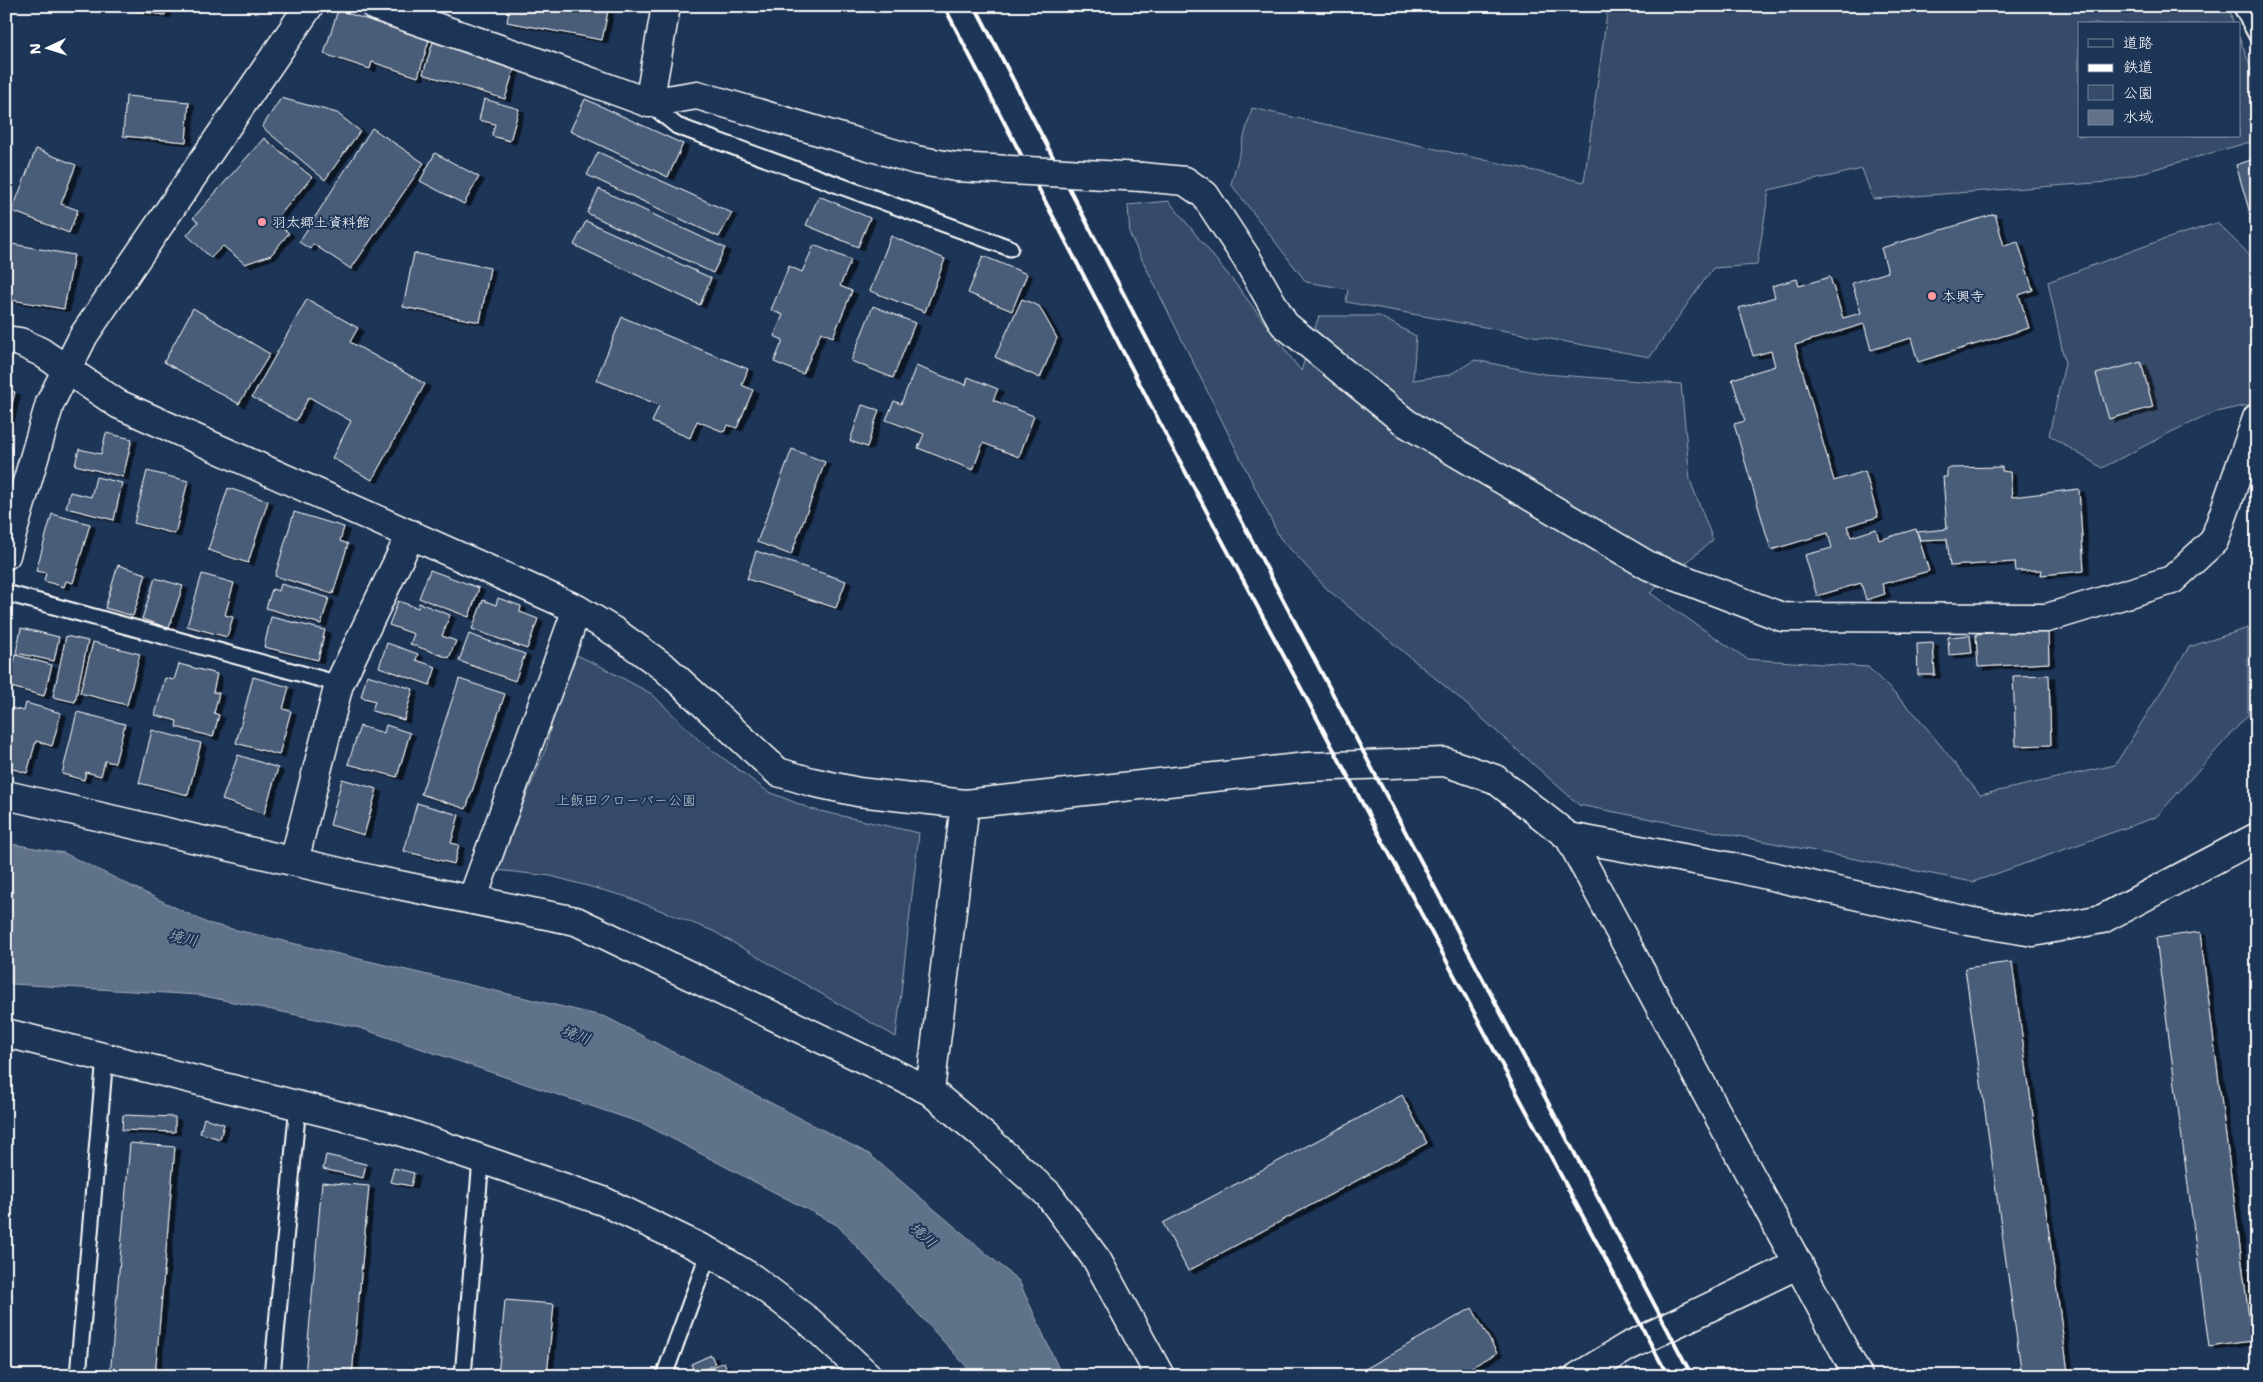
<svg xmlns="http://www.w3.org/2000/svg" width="2263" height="1382" font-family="'Shantell Sans','Klee One',sans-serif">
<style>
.green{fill:#364b69;stroke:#9aa5b4}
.water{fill:#617289;stroke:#a0aab8}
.building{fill:#4a5d79;stroke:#fff;filter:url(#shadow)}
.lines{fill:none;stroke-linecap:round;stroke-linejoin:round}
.service-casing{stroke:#fff;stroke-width:19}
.minor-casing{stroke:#fff;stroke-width:31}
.tertiary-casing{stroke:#fff;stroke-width:31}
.service{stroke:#1d3557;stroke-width:15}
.minor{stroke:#1d3557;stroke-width:28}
.tertiary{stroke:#1d3557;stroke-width:28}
.rail{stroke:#fff;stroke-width:4}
.minor-bridge-casing{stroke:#fff;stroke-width:31;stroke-linecap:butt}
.minor-bridge{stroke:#1d3557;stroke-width:28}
.poi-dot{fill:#ff9aa2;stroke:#1d3557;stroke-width:2}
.labels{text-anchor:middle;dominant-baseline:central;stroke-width:4;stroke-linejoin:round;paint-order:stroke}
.poi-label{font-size:14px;fill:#fff;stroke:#1d3557;text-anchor:start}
.park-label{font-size:14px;fill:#b9c0ca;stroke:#1d3557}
.water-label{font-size:15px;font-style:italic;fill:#b8c0ca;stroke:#1d3557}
</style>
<defs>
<filter id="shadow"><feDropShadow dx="5.5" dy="3" stdDeviation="0" flood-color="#0009"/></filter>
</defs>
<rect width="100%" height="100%" fill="#1d3557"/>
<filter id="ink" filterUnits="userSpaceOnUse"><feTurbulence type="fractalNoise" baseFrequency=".02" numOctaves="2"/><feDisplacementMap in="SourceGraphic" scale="10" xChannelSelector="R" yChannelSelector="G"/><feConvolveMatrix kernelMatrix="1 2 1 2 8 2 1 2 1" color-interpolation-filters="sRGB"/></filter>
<g filter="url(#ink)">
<!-- green -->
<path class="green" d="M1608 6H2228L2234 24H2079V136H2239V37L2257 83V140L2109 182 1873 199 1862 169 1769 190 1757 265 1713 268 1650 357 1346 302 1348 289 1306 282 1231 184 1252 108 1584 182Z
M1169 201 1238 287 1301 371 1319 316H1379L1416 336 1413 380 1449 375 1475 360 1544 374 1681 384 1690 480 1713 540 1650 593 1747 659 1868 667 1917 716 1980 795 2115 765 2189 647 2248 628V715L2156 817 1973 882 1579 805 1457 696 1327 589 1280 538 1130 235 1128 205Z
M2217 223 2257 262V403L2216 412 2171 432 2102 468 2049 435 2065 363 2048 282 2156 242Z
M568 651 600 666 652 694 699 740 767 791 811 809 919 833 896 1037 713 931 624 896 551 876 496 870 546 748Z"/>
<!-- water -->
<path class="water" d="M6 843 64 853 207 923 606 1017 869 1154 1019 1281 1062 1376H975L837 1225 644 1124 360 1028 199 995 12 984 6 979Z"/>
<!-- building -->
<path class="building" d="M135 6H166L165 15 135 11Z
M510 6H609L602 40 507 22Z
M338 10 429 40 418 77 372 62 370 69 324 54Z
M433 42 515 66 505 99 423 74Z
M126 96 189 102 186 142 123 136Z
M281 98 337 113 360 131 325 180 262 127Z
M484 99 519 109 510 141 492 136 495 124 479 120Z
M585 99 683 144 668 177 570 131Z
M372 128 424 163 351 269 313 244 310 249 299 242Z
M264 138 312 177 274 222 289 233 271 255 245 264 223 246 211 258 187 235 198 222 193 218Z
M36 149 76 165 61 204 78 210 69 233 12 211Z
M598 152 732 213 719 237 587 175Z
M435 153 479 177 464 204 420 181Z
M2257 158V226L2254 227 2236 165Z
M599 189 725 248 713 273 587 213Z
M819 196 870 218 858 247 806 225Z
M1995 214 2004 246 2018 242 2033 290 2019 295 2029 328 1918 362 1911 338 1871 350 1864 324 1795 345 1834 481 1865 471 1878 517 1847 526 1851 537 1876 529 1879 540 1916 529 1929 571 1882 584 1885 594 1866 600 1861 583 1817 596 1805 555 1832 548 1828 533 1771 550 1734 424 1745 421 1732 379 1775 366 1771 351 1753 356 1739 308 1775 297 1772 286 1797 279 1799 286 1830 277 1843 318 1861 313 1852 283 1888 272 1881 248Z
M586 221 711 278 700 305 574 245Z
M891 236 945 259 925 312 870 291Z
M6 243 74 255 64 309 6 299Z
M814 245 851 260 840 286 852 291 833 337 821 332 803 374 774 362 783 340 774 336 783 315 771 310 789 266 802 272Z
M414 253 490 268 480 322 403 307Z
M983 256 1027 274 1012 311 968 293Z
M307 299 358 328 350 342 425 384 372 480 332 458 351 421 309 397 296 421 252 397Z
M1022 299 1039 306 1057 338 1040 378 995 357Z
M873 306 915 323 893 378 851 361Z
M193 308 270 354 239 404 164 362Z
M622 317 748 369 742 385 753 390 737 428 728 425 724 432 697 421 690 438 652 422 659 405 596 380Z
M2141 362 2153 407 2109 419 2096 374Z
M916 366 966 385 968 377 998 389 993 400 1034 416 1019 457 983 443 973 470 918 448 924 434 886 420 894 401 901 404Z
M6 390 15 392 6 429Z
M862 405 879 410 867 447 850 441Z
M106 433 132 439 123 477 75 465 79 449 101 454Z
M792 449 825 462 791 555 757 542Z
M2002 467V471L2010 472 2012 497 2079 489 2084 571 2041 575 2042 570 2016 571 2015 562 1950 566 1947 539 1920 540 1917 532 1947 529 1943 477H1947V468Z
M147 471 188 481 175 534 134 523Z
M96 477 122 483 114 520 66 508 70 492 91 497Z
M228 488 268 501 248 563 208 550Z
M294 512 344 527 340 541 348 544 333 594 275 576Z
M52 514 90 524 73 583 66 581 64 587 44 581 46 573 36 571Z
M756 551 846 581 836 608 747 579Z
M118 565 146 574 133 616 105 608Z
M430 570 479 588 469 617 419 598Z
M202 574 234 583 225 615 233 617 227 637 187 626Z
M155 578 183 586 169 628 142 619Z
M281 584 329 598 321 624 266 608 272 589 279 591Z
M498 598 521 606 520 612 538 619 527 649 472 629 483 600 496 605Z
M398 601 418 608 419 603 450 615 442 636 456 641 449 658 410 644 414 634 389 625Z
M271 617 325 630 318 660 264 647Z
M21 628 59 637 54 661 16 653Z
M2048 630 2049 663 1978 667 1976 634Z
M469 634 525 654 515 681 459 661Z
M1970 635 1972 653 1949 655 1948 637Z
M66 636 88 641 75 702 53 697Z
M93 642 140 654 127 705 80 693Z
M387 643 418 654 416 660 436 667 430 685 379 667Z
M1933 643 1935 675H1918L1917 644Z
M16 655 52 665 44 696 7 686Z
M179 664 217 674 213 692 219 693 214 713 219 715 213 737 176 727 177 721 155 715 165 678 174 680Z
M367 675 413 689 404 720 372 711 375 701 361 697Z
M2049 675 2051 745 2016 746 2013 676Z
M253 677 289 687 283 709 291 711 279 755 236 743Z
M459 679 505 694 466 809 421 794Z
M26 703 61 713 52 746 36 741 27 773 6 767V707L24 711Z
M77 712 125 724 115 763 105 761 101 776 86 772 84 780 62 774Z
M386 725 410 733 397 777 348 764 360 726 384 733Z
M152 730 201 743 188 795 139 783Z
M238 755 278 768 264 814 222 800Z
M342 779 377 789 364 835 330 825Z
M417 803 459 815 451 843 459 845 454 864 404 851Z
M2200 932 2252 1341 2209 1347 2156 938Z
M2012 962 2068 1372 2041 1376H2022L1965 968Z
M1402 1095 1427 1143 1188 1271 1163 1223Z
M123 1115 175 1117V1132L122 1130Z
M204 1118 224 1124 220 1139 200 1133Z
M130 1143 175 1147 155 1376H110Z
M326 1155 366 1164 363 1178 323 1169Z
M394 1168 414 1173 411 1186 390 1182Z
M322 1182 369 1186 352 1376H305Z
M505 1300 554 1304 547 1376H498Z
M1472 1308 1497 1353 1456 1376H1353Z
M711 1355 715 1364 695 1374 691 1364Z
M724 1362 730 1376H696L715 1366Z"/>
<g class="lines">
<defs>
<path id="service" d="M2241 6 2257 36
M649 103 677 126 1010 248
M6 593 339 684
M78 1376 105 1056
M272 1376 298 1105
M463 1376 481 1159
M664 1376 709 1252"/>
<path id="minor" d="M375 6 534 61 649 103 697 95 916 160 956 167
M649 103 666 6
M1142 177 1185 181 1205 195 1247 259 1284 324 1406 423 1649 566 1782 617 2047 618 2172 580 2214 541 2257 418
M6 340 20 342 41 352 118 404 577 609 615 632 665 668 778 772 812 782 858 792 965 804 1307 767 1445 762 1495 779 1569 837
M6 555 50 403 84 335 309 6
M6 795 374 880 576 921 930 1091 985 1137 1048 1194 1097 1260 1160 1376
M294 861 339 684 411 534
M472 900 577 609
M6 1033 397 1130 603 1201 709 1252 752 1278 810 1322 868 1376
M930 1091 965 804
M1579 1376 1627 1347 1799 1264"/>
<path id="tertiary" d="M1858 1376 1569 837 1732 867 1968 921 2033 932 2102 919 2257 837"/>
</defs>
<!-- service casing -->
<use href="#service" class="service-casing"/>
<!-- minor casing -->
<use href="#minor" class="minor-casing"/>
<!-- tertiary casing -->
<use href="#tertiary" class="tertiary-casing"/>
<!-- service -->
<use href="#service" class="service"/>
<!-- minor -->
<use href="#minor" class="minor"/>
<!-- tertiary -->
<use href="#tertiary" class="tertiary"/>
<!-- rail -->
<path class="rail" d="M944 6 1176 454 1668 1376
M975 6 1199 440 1692 1376"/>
<defs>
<path id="minor-bridge" d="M956 167 1142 177"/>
</defs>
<!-- minor-bridge casing -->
<use href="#minor-bridge" class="minor-bridge-casing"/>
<!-- minor-bridge -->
<use href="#minor-bridge" class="minor-bridge"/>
</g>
</g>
<!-- markers -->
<g class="poi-dot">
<circle cx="262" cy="222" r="5"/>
<circle cx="1932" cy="296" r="5"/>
</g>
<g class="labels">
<!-- poi labels -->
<g class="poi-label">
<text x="272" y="222">羽太郷土資料館</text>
<text x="1942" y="296">本興寺</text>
</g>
<!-- park labels -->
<g class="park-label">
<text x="626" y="800">上飯田クローバー公園</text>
</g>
<!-- water labels -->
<g class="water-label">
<text transform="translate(183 938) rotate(12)">境川</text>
<text transform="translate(576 1035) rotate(20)">境川</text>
<text transform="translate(923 1235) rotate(42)">境川</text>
</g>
</g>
<!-- margin -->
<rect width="2263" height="1382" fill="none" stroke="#1d3557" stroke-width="25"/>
<rect x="12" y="12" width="2238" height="1357" fill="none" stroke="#fff" stroke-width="2" filter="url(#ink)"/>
<!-- legend -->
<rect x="2078" y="22" width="162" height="115" fill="#1d3557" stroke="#77869a"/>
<rect x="2088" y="39" width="25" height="8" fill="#1d3557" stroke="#77869a"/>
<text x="2123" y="48" font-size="15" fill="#ffffff">道路</text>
<rect x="2088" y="64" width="25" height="8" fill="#ffffff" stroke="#77869a"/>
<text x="2123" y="72" font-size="15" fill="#ffffff">鉄道</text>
<rect x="2088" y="85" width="25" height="15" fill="#364b69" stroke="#77869a"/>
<text x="2123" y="98" font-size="15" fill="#ffffff">公園</text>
<rect x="2088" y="110" width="25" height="15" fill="#617289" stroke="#77869a"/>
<text x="2123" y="122" font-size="15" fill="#ffffff">水域</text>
<!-- north arrow -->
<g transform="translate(48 48) rotate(266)" stroke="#1d3557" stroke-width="4" paint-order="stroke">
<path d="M0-4L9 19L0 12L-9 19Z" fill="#ffffff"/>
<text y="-8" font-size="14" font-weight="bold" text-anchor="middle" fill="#ffffff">N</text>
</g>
</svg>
